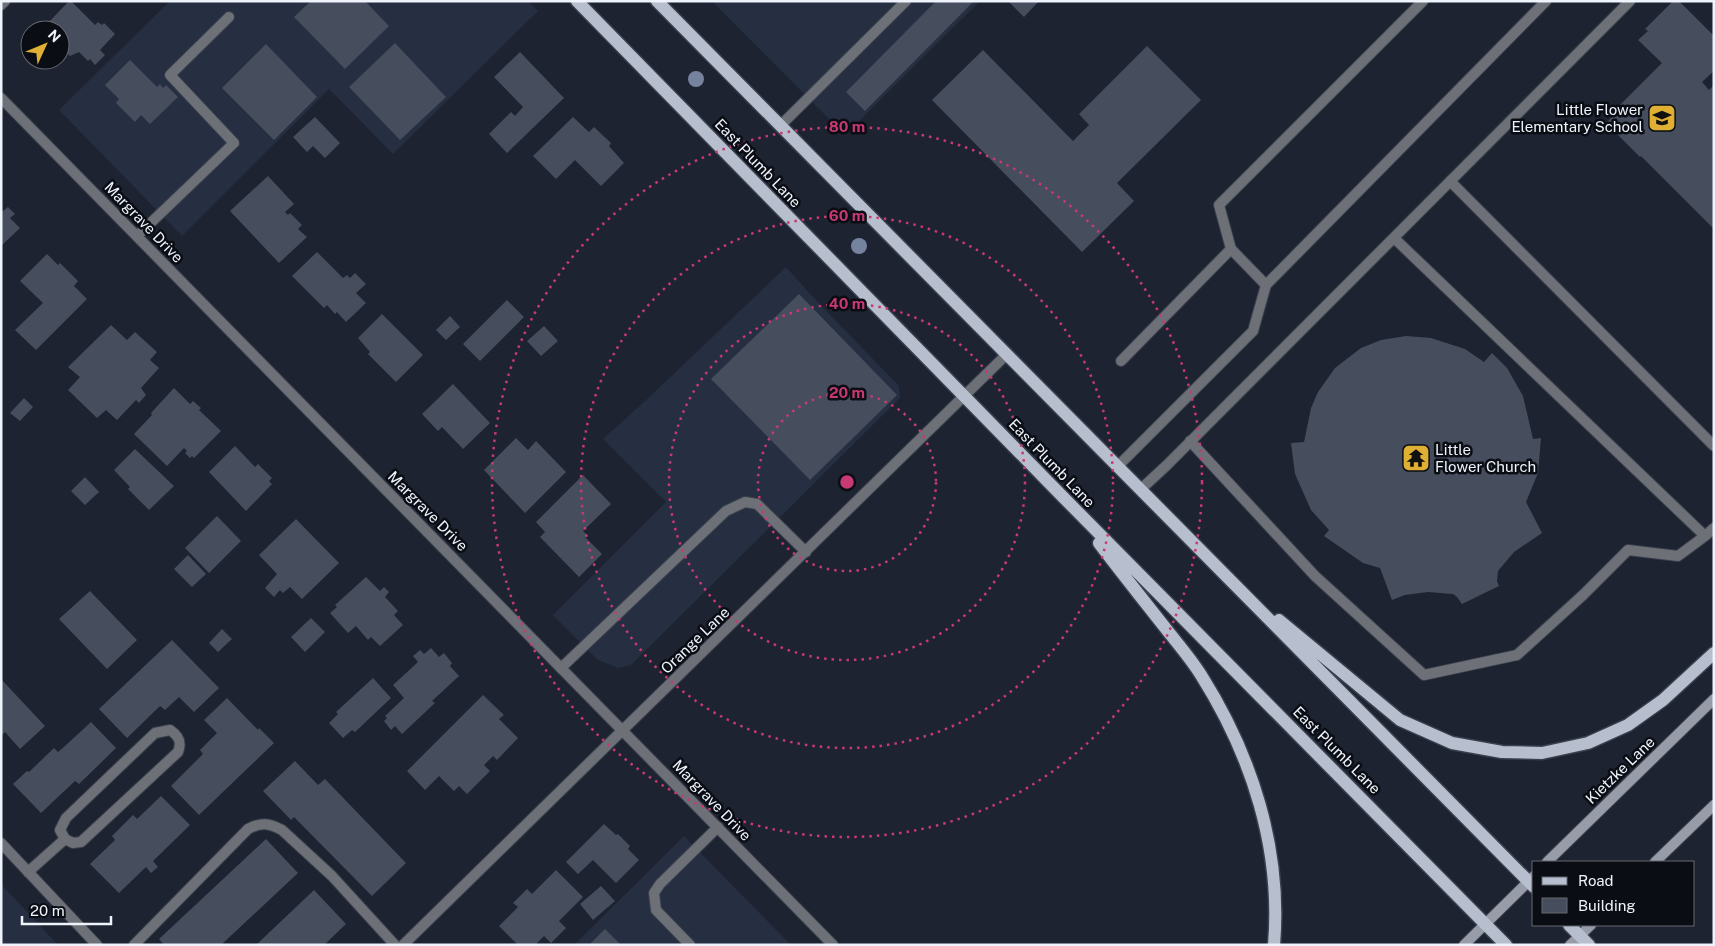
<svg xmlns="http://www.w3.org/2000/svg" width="1715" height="946" font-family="'Public Sans',sans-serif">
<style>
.built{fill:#262e41}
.building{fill:#464d5c}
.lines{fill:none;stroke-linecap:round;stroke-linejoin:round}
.lane-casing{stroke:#3a404d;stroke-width:12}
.street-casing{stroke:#3a404d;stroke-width:12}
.secondary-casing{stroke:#3a404d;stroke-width:12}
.primary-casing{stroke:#3a404d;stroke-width:15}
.lane{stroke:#6d7077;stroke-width:10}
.street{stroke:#6d7077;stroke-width:10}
.secondary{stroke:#979ca8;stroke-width:10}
.primary{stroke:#b7becd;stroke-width:12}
.tree{fill:#76839f}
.ring{fill:none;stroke:#c93973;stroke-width:2.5;stroke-dasharray:2.5 5}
.labels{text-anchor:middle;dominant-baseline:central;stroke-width:5;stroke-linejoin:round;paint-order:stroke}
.poi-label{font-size:15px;fill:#eef3fc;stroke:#0a0d13;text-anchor:end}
.street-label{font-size:15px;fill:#eef3fc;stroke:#0a0d13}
.centre{fill:#c93973;stroke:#0a0d13;stroke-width:2.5}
.ring-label{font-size:15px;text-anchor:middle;font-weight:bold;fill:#c93973;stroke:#0a0d13;stroke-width:5;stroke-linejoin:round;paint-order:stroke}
</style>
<rect width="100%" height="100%" fill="#1d2331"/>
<!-- built -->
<path class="built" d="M170 1H528L538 11 393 154 329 89 182 236 59 110Z
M712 1H980L845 135Z
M786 267 811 295 899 386 900 398 631 665 618 668 598 660 553 615 666 502 603 439 644 402Z
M684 836 791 945H574Z
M1 884 58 945H1Z"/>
<!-- building -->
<path class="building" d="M69 1H71L95 25 98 22 102 25 104 23 115 34 100 50 105 55 95 65 90 59 88 61 79 52 70 56 60 46V30H55L48 23Z
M311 1H365L389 26 345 69 294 17Z
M936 1H974L865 111 846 92Z
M1008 1H1039L1024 17Z
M1673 1H1679L1714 36V71L1702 82 1709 90 1713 86 1714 87V229L1641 156 1640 157 1606 123 1616 113 1614 111 1662 63 1638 40 1648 31 1645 29Z
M395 43 446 97 400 140 349 87Z
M266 44 317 97 274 140 222 88Z
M1147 46 1201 100 1117 183 1134 201 1082 252 932 100 983 50 1073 141 1089 125 1079 114Z
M520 52 564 98 507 153 489 134 511 112 515 116 523 107 494 77Z
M130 60 157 87 160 84 163 88 166 85 178 97 150 124 141 115 135 122 116 103 119 99 105 85Z
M315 117 340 143 325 158 313 146 307 152 293 137Z
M573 117 589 132 594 127 611 143 609 146 624 163 601 186 575 160 556 179 533 156Z
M268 176 294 204 285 212 288 215 290 213 302 225 298 229 307 237 279 263 230 211Z
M8 207 15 214 10 218 20 228 1 246V209L3 211Z
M317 252 343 278 347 275 350 278 355 273 366 284 356 293 366 303 346 322 337 312 335 314 327 305 324 308 292 276Z
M47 254 58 265 60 263 78 281 74 286 87 299 36 350 15 330 43 303 20 281Z
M799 294 897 395 810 480 711 379Z
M507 300 524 317 480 361 463 344Z
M382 314 423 355 396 382 368 354 370 352 358 338Z
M450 316 460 327 446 340 436 330Z
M111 325 127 340 135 332 157 352 150 360 159 368 141 388 146 395 139 403 136 400 117 420 106 410 97 418 68 390 80 377 68 367Z
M544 326 558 341 541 356 527 341Z
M1406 336 1431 338 1465 349 1484 362 1492 353 1507 368 1523 396 1533 439 1541 438 1538 473 1526 502 1542 533 1514 552 1498 571 1497 581 1499 586 1462 604 1457 597 1453 594 1428 592 1405 595 1392 600 1380 568 1363 563 1324 536 1329 530 1311 510 1295 474 1291 443 1304 442 1311 408 1318 392 1335 368 1361 348 1381 340Z
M453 384 490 423 463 449 442 427 438 431 422 414Z
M174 388 190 404 193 401 201 408 199 410 221 431 194 458 192 456 190 458 185 453 187 451 184 448 167 466 134 434 152 415 151 413Z
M24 398 33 407 20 421 10 413Z
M516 438 528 450 536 441 566 472 525 513 484 470Z
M235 446 255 467 258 464 272 478 269 481 272 484 246 511 209 472Z
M135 449 174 486 149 510 128 489 130 487 114 470Z
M583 475 611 504 583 531 587 535 585 537 602 554 579 577 540 537 545 532 536 522Z
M85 477 99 492 85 505 71 491Z
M217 516 241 541 209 573 185 548Z
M296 519 339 563 302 599 290 587 283 593 280 590 274 597 265 588 277 574 259 555Z
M188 555 206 574 192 587 174 569Z
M366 577 380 591 384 587 389 592 385 597 398 611 394 615 403 625 380 646 371 637 368 640 356 626 348 633 330 613 337 607 335 605Z
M90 591 137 640 107 669 59 619Z
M311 618 325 632 305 652 291 637Z
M222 629 232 639 218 652 209 643Z
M172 640 219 688 194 712 179 697 165 710 160 706 127 738 99 709Z
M431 648 439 657 444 653 452 663 450 666 459 676 432 701 435 703 402 734 395 726 391 730 384 721 387 718 385 716 404 698 393 685 418 662 413 656 420 650 424 654Z
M373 678 391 698 355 732 352 730 343 738 329 723 338 714 336 712Z
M1 679 45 726 20 749 5 732 1 736Z
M483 695 504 715 499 719 518 738 497 760 493 756 484 765 490 771 467 794 459 786 454 791 439 776 425 790 407 771Z
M227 698 258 730 259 728 274 743 199 815 171 786 203 754 200 750 217 733 204 720Z
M91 722 116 748 79 784 75 781 41 813 13 784 27 771 29 772 54 748 58 752 65 746Z
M295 761 318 785 325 779 406 863 372 896 294 817 291 820 263 791Z
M161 796 190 825 153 861 158 867 151 873 146 867 119 893 90 864 115 840 112 836 133 815 137 819Z
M604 824 616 835 618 834 630 846 628 849 639 860 616 883 593 860 578 874 566 862Z
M266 839 298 873 221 945H164L159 939Z
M556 870 583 897 559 921 566 928 551 943 544 936 535 945H518L499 926 518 907 513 903 527 889 532 894Z
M601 886 615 901 593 920 580 904Z
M314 890 346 924 324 945H256Z
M605 929 621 945H589Z"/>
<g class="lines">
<defs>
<path id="lane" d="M780 126 906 1
M1450 181 1714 446
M137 236 234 143 170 75 229 17
M1394 238 1705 536 1714 528
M1231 249 1219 205 1423 1
M1121 361 1231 249 1266 285
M1190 441 1315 576 1424 675 1517 655 1583 595 1628 550 1678 556 1705 536
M1117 467 1253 331 1266 285 1546 1
M1140 490 1167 465 1630 1
M561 668 726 511 745 502 757 504 806 552
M28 872 65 839 73 843 81 842 178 752C182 742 179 736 170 730L155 733 66 818 60 830 65 839
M134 945 248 829C261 822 269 823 282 830L332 876 395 945
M690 945 656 910 654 893 660 884 718 827"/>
<path id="street" d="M1 5 5 1
M1 98 833 945
M1 843 97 945
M403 945 1006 355"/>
<path id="secondary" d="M1547 862 1714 699
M1655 862 1714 805
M1464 945 1534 876
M1570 945 1591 925"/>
<path id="primary" d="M577 1 1063 497 1506 945
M657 1 1534 887
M1099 543C1121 572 1144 601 1167 630 1178 644 1191 659 1201 675 1252 756 1282 849 1274 945
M1279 620 1400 720 1452 743 1502 752 1542 753 1588 743 1628 725 1663 700 1714 653
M1569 925 1589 945"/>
</defs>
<!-- lane casing -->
<use href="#lane" class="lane-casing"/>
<!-- street casing -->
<use href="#street" class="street-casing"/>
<!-- secondary casing -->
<use href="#secondary" class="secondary-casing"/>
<!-- primary casing -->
<use href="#primary" class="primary-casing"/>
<!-- lane -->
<use href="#lane" class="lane"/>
<!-- street -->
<use href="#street" class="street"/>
<!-- secondary -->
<use href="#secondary" class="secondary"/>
<!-- primary -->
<use href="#primary" class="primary"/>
</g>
<!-- trees -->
<g class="tree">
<circle cx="696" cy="79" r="8"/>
<circle cx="859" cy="246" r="8"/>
</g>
<!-- distance rings -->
<g class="ring">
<circle cx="847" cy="482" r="89"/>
<circle cx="847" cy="482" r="178"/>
<circle cx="847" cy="482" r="266"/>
<circle cx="847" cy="482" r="355"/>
</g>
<!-- icons -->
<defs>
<symbol id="school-square" viewBox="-11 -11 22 22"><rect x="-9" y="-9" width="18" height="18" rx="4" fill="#dfb034" stroke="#0a0d13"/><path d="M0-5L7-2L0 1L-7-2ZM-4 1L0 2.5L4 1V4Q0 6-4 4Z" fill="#111"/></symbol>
<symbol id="temple-square" viewBox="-11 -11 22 22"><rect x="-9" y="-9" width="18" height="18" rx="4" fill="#dfb034" stroke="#0a0d13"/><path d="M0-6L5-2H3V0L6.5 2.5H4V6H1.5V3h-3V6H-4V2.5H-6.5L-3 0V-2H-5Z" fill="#111"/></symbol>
</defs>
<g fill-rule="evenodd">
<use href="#school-square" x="1646" y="102" width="32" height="32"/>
<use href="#temple-square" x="1400" y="442" width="32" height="32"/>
</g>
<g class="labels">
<!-- poi labels -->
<g class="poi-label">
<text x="1643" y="109">Little Flower<tspan x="1643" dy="17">Elementary School</tspan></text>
<text x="1435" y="449" text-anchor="start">Little<tspan x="1435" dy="17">Flower Church</tspan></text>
</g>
<!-- street labels -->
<g class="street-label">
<text transform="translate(758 163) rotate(46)">East Plumb Lane</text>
<text transform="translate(144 222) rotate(46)">Margrave Drive</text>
<text transform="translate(1052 463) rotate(46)">East Plumb Lane</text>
<text transform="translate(428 511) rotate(45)">Margrave Drive</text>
<text transform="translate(695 640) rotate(-44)">Orange Lane</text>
<text transform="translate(1337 750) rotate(45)">East Plumb Lane</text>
<text transform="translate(1620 770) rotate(-44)">Kietzke Lane</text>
<text transform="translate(712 800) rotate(46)">Margrave Drive</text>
</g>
</g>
<circle cx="847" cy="482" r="8" class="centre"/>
<g class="ring-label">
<text x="847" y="132">80 m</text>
<text x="847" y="221">60 m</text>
<text x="847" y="309">40 m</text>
<text x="847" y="398">20 m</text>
</g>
<!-- border -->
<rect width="1715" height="946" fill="none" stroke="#eef3fc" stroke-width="5"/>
<!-- legend -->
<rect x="1532" y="861" width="162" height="65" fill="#0a0d13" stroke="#656970"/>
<rect x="1542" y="877" width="25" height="8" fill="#b7becd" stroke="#656970"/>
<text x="1578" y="886" font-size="15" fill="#eef3fc">Road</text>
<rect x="1542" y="898" width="25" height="15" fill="#464d5c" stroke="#656970"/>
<text x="1578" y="911" font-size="15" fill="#eef3fc">Building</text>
<!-- north arrow -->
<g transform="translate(45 45) rotate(46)"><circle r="24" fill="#0a0d13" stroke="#656970"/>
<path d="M0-4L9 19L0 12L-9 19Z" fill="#dfb034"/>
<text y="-8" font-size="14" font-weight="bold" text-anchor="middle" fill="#eef3fc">N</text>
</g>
<!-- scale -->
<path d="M22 916v8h89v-8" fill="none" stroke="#eef3fc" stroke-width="2.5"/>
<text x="30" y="916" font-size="15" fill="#eef3fc" stroke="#0a0d13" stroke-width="4" paint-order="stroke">20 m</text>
</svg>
